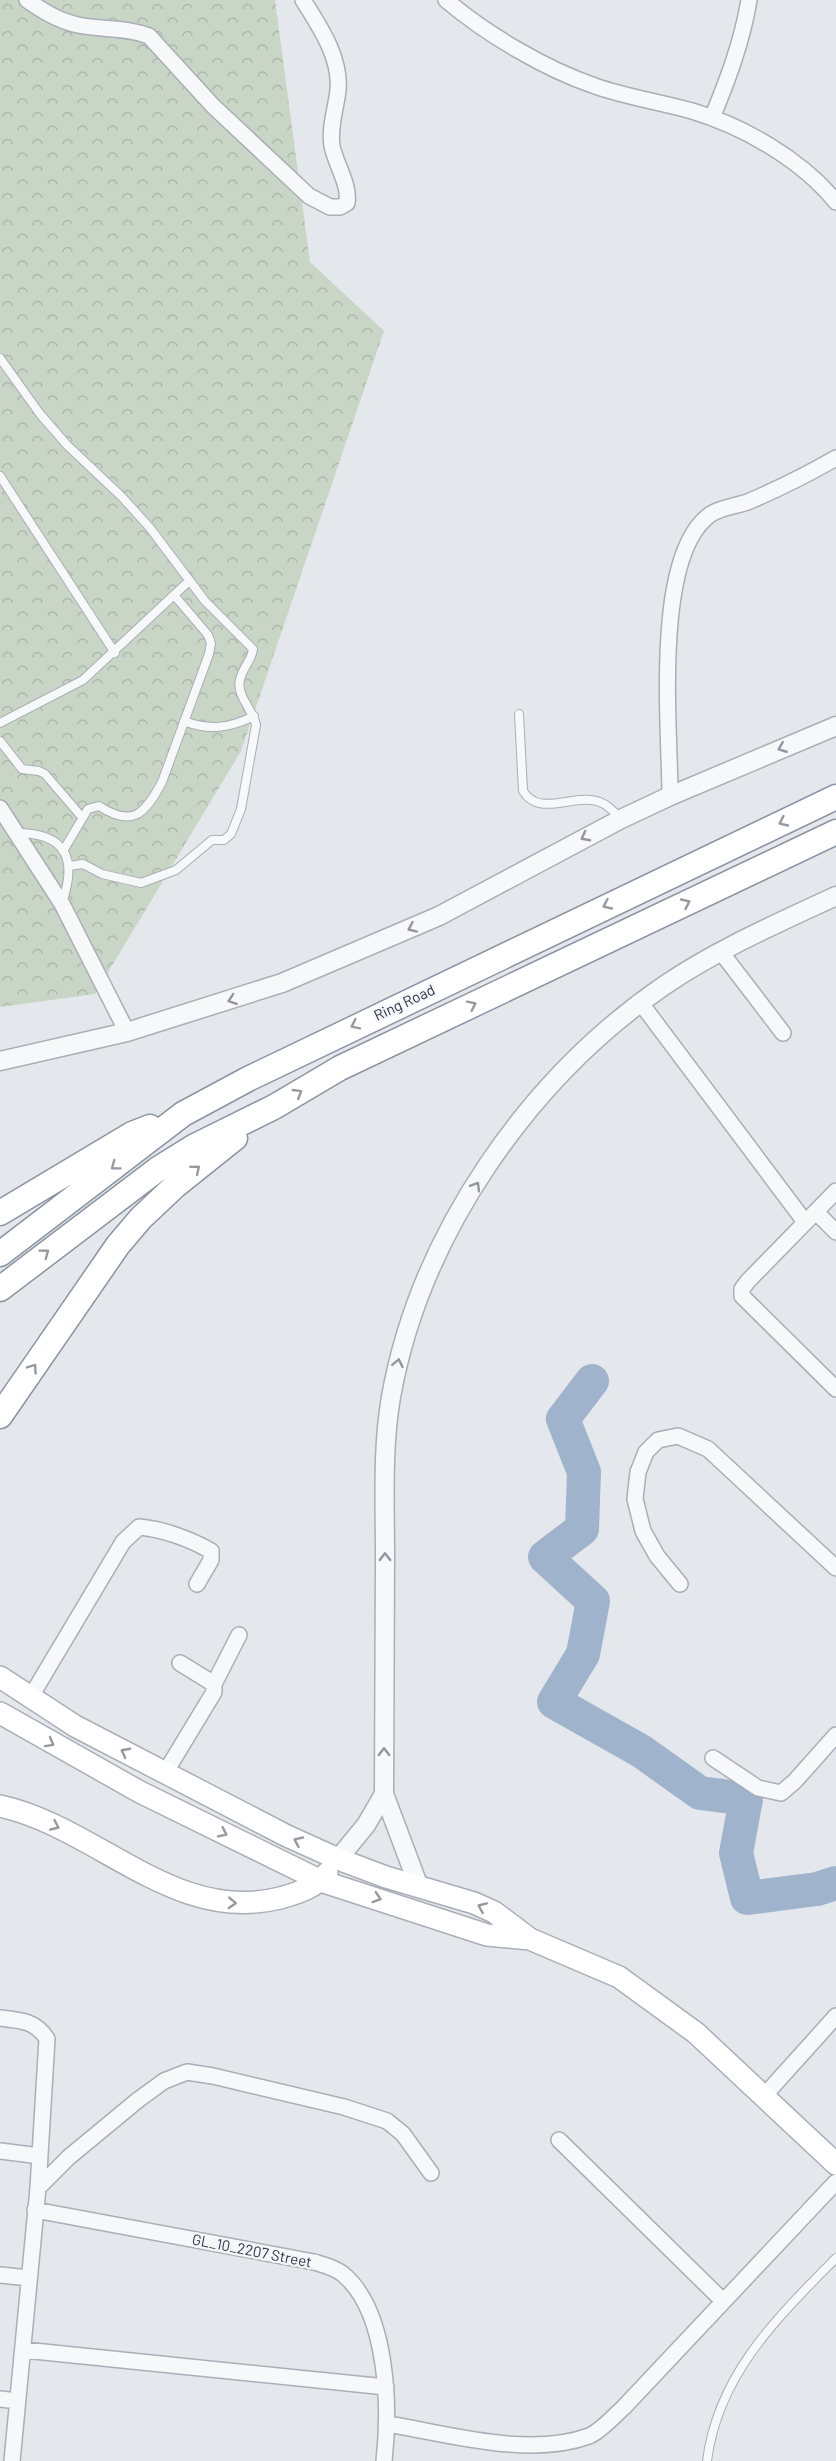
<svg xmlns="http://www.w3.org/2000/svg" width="836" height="2461" font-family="Barlow,sans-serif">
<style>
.forest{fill:url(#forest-crowns)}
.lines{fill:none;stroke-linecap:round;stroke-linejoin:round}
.river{stroke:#9fb4cc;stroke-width:34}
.service-casing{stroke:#a9aeb7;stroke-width:10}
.minor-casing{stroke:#a9aeb7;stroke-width:18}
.tertiary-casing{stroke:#a9aeb7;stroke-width:21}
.secondary-casing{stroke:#a9aeb7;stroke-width:24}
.trunk-casing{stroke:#8b94a3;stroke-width:27}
.service{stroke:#f7f8fa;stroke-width:8}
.minor{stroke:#f7f8fa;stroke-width:15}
.tertiary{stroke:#f7f8fa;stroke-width:18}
.secondary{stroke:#fff;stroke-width:21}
.trunk{stroke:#fff;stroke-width:24}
.oneway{stroke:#9196a0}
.oneway2{stroke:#959aa2}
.labels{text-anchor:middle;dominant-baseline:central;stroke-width:4.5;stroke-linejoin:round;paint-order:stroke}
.street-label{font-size:15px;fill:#2b3445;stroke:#f4f6f9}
</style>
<defs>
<pattern id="forest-crowns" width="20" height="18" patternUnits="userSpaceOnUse" patternTransform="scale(1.5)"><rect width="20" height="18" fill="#c9d6c5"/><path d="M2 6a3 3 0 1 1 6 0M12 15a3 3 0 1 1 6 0" fill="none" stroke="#adb8ab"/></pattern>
</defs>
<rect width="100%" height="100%" fill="#e4e7ec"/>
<!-- forest -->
<path class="forest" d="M0 0H275L310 262 384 331 241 751 95 994 0 1007Z"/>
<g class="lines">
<!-- river -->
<path class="river" d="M592 1381 563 1419 584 1472 582 1529 545 1557 593 1601 583 1654 554 1702 641 1751 700 1793 746 1799 736 1853 747 1898 817 1889 836 1883"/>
<defs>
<path id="service" d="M0 358 40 414 67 445 122 497 150 528 205 601 253 649C252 660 242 668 240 680 236 695 253 710 256 725L241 809 231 834 224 840H212L176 870 141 883 102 874 83 864 69 866
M0 476 115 653
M174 595 188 582
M519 714 523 791C540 819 576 791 602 803 608 805 615 813 620 818
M184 721C209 731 230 728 254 716
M0 723 83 680 174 595 208 635 211 643 209 654 162 782C145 814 133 828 99 806L88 809 63 851
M0 741 22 769 39 771 45 774 81 816
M16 833C65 833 78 857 62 903
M707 2461C718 2374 778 2317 836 2258"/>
<path id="minor" d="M27 0C43 11 59 21 78 25 102 30 126 27 149 36L213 106 309 196 330 207H340L347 203C350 185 336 165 332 146 329 127 336 109 338 90 341 57 319 26 303 0
M446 0C486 34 545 69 595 86 626 97 660 102 692 111 743 126 802 160 836 202
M712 118C728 79 742 42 749 0
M670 796C670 730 652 554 711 514 722 507 738 506 750 501 780 488 808 474 836 458
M0 808 62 904 127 1032
M721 952 783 1033
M640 1002 805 1222
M836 1191 748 1281 742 1289V1296L836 1389
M816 1212 836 1232
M680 1584 657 1556 643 1531 635 1499 638 1472 646 1452 658 1440 678 1436 708 1449 836 1568
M214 1684 239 1635
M30 1698 123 1542 139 1527C163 1529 190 1539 211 1551V1560L197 1584
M713 1758 758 1788 781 1793 795 1781 836 1735
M165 1773 214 1692V1684L180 1663
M0 2018C20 2020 36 2021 47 2039L38 2188 12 2461
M765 2095 836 2016
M559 2140 722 2300
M0 2151 40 2156
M38 2188 69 2157 138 2100 164 2081 187 2072 213 2076 344 2107 387 2121 403 2134 431 2173
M35 2210 314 2262C324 2265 336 2268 344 2275 388 2313 390 2408 384 2461
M0 2275 29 2278
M24 2350 386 2387
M0 2399 17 2401
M388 2424C449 2434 529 2458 589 2436 601 2431 614 2416 624 2407L836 2182"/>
<path id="tertiary" d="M0 1061 127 1032 282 983 439 916 621 819 670 796 836 726
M384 1794 419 1887
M338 1859 366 1825 384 1794C384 1715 385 1636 385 1557 385 1504 382 1449 391 1397 420 1234 529 1078 665 985 718 949 778 923 836 896"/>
<path id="secondary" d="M0 1677 75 1726 287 1836 338 1859 386 1877 474 1903 494 1912 530 1939 619 1977 696 2033 836 2164
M0 1713 140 1792 321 1881 487 1935 530 1939
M0 1806C97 1827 175 1925 280 1898 298 1893 315 1888 327 1873"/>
<path id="trunk" d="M0 1213 132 1134 150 1127
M0 1254 183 1114 248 1079 836 797
M0 1289 158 1169 195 1146 274 1107 340 1068 836 832
M0 1416 118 1245 141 1218 175 1186 235 1138"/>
</defs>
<!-- service casing -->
<use href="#service" class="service-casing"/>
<!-- minor casing -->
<use href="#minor" class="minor-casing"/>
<!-- tertiary casing -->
<use href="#tertiary" class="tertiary-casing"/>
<!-- secondary casing -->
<use href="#secondary" class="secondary-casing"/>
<!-- trunk casing -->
<use href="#trunk" class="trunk-casing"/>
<!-- service -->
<use href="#service" class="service"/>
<!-- minor -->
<use href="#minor" class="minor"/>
<!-- tertiary -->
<use href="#tertiary" class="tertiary"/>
<!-- secondary -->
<use href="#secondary" class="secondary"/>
<!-- trunk -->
<use href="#trunk" class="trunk"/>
</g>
<!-- one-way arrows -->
<defs><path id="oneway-chevron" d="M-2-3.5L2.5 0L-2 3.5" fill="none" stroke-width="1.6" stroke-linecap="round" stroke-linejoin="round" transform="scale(1.5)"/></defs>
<g class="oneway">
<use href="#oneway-chevron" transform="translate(782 748) rotate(158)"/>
<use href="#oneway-chevron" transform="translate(585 837) rotate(152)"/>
<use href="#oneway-chevron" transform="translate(412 928) rotate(156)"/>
<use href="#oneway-chevron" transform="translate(232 1000) rotate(161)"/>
<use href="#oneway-chevron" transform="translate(476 1186) rotate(-59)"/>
<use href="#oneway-chevron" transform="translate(398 1363) rotate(-78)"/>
<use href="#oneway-chevron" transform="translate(385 1557) rotate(-90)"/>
<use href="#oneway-chevron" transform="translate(384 1752) rotate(-90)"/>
</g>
<g class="oneway2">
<use href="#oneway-chevron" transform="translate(783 822) rotate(155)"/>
<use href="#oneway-chevron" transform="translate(686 903) rotate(-25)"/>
<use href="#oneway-chevron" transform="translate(607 905) rotate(155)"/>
<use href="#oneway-chevron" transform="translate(472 1005) rotate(-26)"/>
<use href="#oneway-chevron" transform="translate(355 1025) rotate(154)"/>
<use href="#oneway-chevron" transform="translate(298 1093) rotate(-31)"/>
<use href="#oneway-chevron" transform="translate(115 1166) rotate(143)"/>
<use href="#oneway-chevron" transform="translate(196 1169) rotate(-40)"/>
<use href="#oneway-chevron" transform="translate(45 1253) rotate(-37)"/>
<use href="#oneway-chevron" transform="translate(33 1368) rotate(-55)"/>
<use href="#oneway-chevron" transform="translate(50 1743) rotate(29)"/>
<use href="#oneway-chevron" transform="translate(125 1752) rotate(-152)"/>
<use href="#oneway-chevron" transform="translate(55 1826) rotate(24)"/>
<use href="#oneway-chevron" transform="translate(223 1833) rotate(26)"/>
<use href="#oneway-chevron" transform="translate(298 1841) rotate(-155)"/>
<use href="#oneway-chevron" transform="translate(377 1898) rotate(18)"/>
<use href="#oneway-chevron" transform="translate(232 1903) rotate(3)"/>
<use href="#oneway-chevron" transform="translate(482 1907) rotate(-157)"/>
</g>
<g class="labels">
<!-- street labels -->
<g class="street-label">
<text transform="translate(404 1002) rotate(-25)">Ring Road</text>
<text transform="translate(252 2250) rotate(11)">GL_10_2207 Street</text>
</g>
</g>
</svg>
